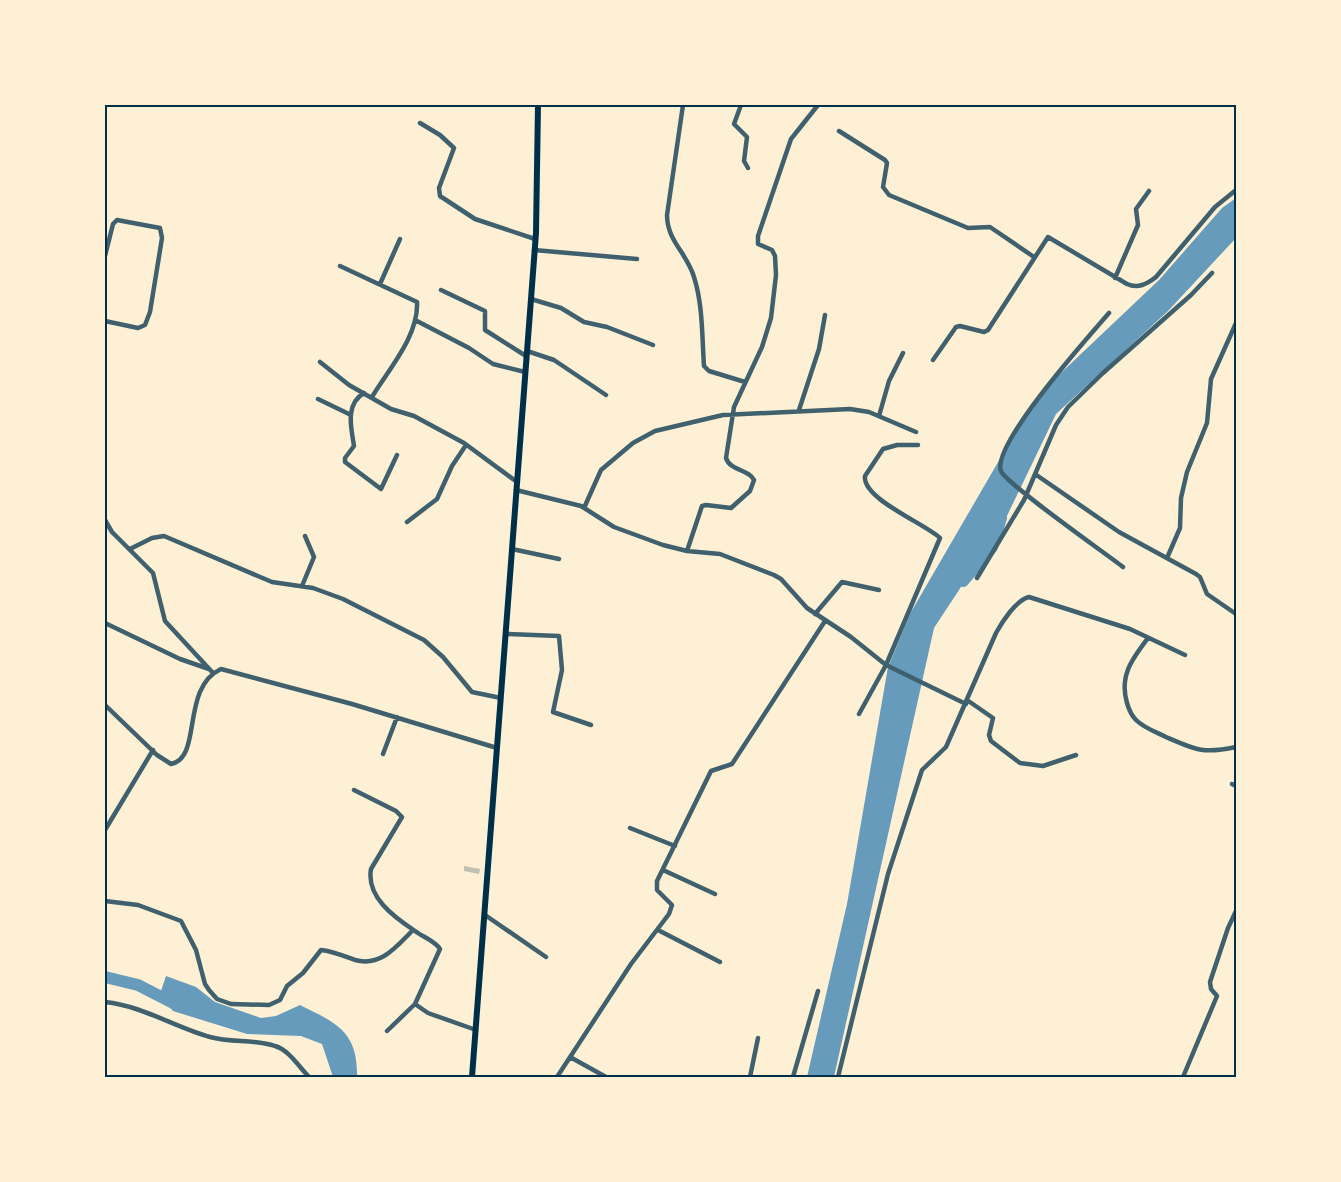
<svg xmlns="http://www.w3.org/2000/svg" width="1341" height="1182" font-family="'Playfair Display',serif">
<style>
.water{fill:#669bbc}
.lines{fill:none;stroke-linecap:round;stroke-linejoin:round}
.river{stroke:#669bbc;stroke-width:12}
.building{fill:#bec0b2}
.minor{stroke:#3f606c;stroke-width:4.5}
.secondary{stroke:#003049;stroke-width:6}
.neatline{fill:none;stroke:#003049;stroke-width:2}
</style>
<rect width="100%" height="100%" fill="#fdf0d5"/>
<!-- water -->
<path class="water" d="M1236 198V238L1168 311 1056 414 1005 520 934 628 834 1077H807L847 904 888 667 911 612 1033 402 1044 389 1159 280 1222 208Z
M166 976 196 987 215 1002 261 1018 276 1016 300 1005C336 1023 358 1031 357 1077H333L322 1044 301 1036 247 1034 173 1011 163 999 161 991Z"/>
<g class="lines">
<!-- river -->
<path class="river" d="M963 581 992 547 1001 518
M105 977 138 985 177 1005"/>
</g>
<!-- building -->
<path class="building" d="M464 866 480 869 479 874 464 871Z"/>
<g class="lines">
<!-- minor -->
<path class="minor" d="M683 105 667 215C667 241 687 253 694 277 703 305 702 338 704 366L709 371 745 382
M741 105 734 124 747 137 744 161 748 168
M420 123 440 135 454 148 439 188 440 196 475 219 535 239
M839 131 885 160 887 163 883 187 889 195 968 228 990 227 1034 257
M534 250 637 259
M105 256 113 224 117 220 160 228 162 238 150 312 145 325 138 328 105 321
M340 266 417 302C419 336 388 370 372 397
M1115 278 1138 225 1136 209 1149 191
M380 284 400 239
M441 290 485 311V330L526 356
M531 299 561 308 584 322 607 327 653 345
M1109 313C1090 335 991 445 1001 471 1005 483 1105 553 1123 567
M415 320 469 348 493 364 525 372
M527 351 554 360 606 395
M933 360 956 327 960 326 984 332 988 330 1048 237 1127 284C1138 289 1147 284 1156 277L1215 207 1236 190
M320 362 349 385 391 409 414 416 464 443 517 482
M364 393C345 404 351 427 354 446L345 458V462L381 489 397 455
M318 399 351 415
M799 410 819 349 825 315
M879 416 889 381 903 353
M1035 474 1119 532 1196 574 1200 577 1207 594 1236 614
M516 490 581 506 614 527 663 545 687 551 720 554 774 575 781 579 807 608 851 637 886 665 966 704
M584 508 601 470 633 443 655 431 723 415 850 409 869 412 916 432
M105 520 112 532 153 573 165 621 213 673
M407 522 437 499 452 466 466 445
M130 549 152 538 164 536 272 582 313 588 343 599 424 640 443 657 472 692 501 698
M512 549 559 559
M687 551 702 506 706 505 731 508 750 491 754 480C749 469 730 471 726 458L734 407 762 347 771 318 776 275 775 256 772 250 758 244V236L791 139 818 105
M1167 558 1180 528 1181 498 1187 472 1207 423 1211 379 1236 323
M977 578 1024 500 1056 425 1068 407 1103 373 1191 295 1212 273
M302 586 314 557 305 536
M815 614 842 582 879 590
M105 623 180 659 209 669
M506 634 559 636 562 670 553 712 591 725
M1148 638C1132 659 1119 676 1127 703 1129 710 1131 715 1136 720 1144 728 1156 732 1166 737 1196 750 1203 754 1236 747
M967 700 993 718 989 735 991 741 1020 763 1043 766 1076 755
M105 705 157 755 171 764C203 758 180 688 221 669L352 704 497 748
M859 714 886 665 940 538C926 524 862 499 865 476L883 449 897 445H918
M383 754 397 717
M1232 784 1236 786
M354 790 396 811 402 817 371 869C366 897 394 917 415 931 423 937 435 941 440 949L415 1004 387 1031
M630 828 675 846
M105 830 153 750
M663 870 715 894
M105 901 138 905 181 921 196 950 205 984 209 990 217 999 231 1004 269 1005 280 1000 287 986 303 973 321 950C332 951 344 956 355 960 381 967 396 947 413 930
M485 915 546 957
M658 930 720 962
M105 1002C143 1006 174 1027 210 1037 231 1043 255 1039 275 1046 289 1050 299 1067 309 1077
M415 1004 428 1013 476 1030
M570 1057 606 1077
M557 1077 631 964 669 914 672 905 657 890V881L711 771 732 764 825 621
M750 1077 758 1038
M793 1077 818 991
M838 1077 888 874 922 770 946 747 996 633C1002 622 1016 600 1029 597L1130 629 1185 655
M1183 1077 1217 996 1211 989 1210 982 1228 928 1236 911"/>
<!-- secondary -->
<path class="secondary" d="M472 1077 536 233 538 105"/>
</g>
<!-- border -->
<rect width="1341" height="1182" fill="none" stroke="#fdf0d5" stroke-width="212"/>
<rect x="106" y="106" width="1129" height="970" class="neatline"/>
</svg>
